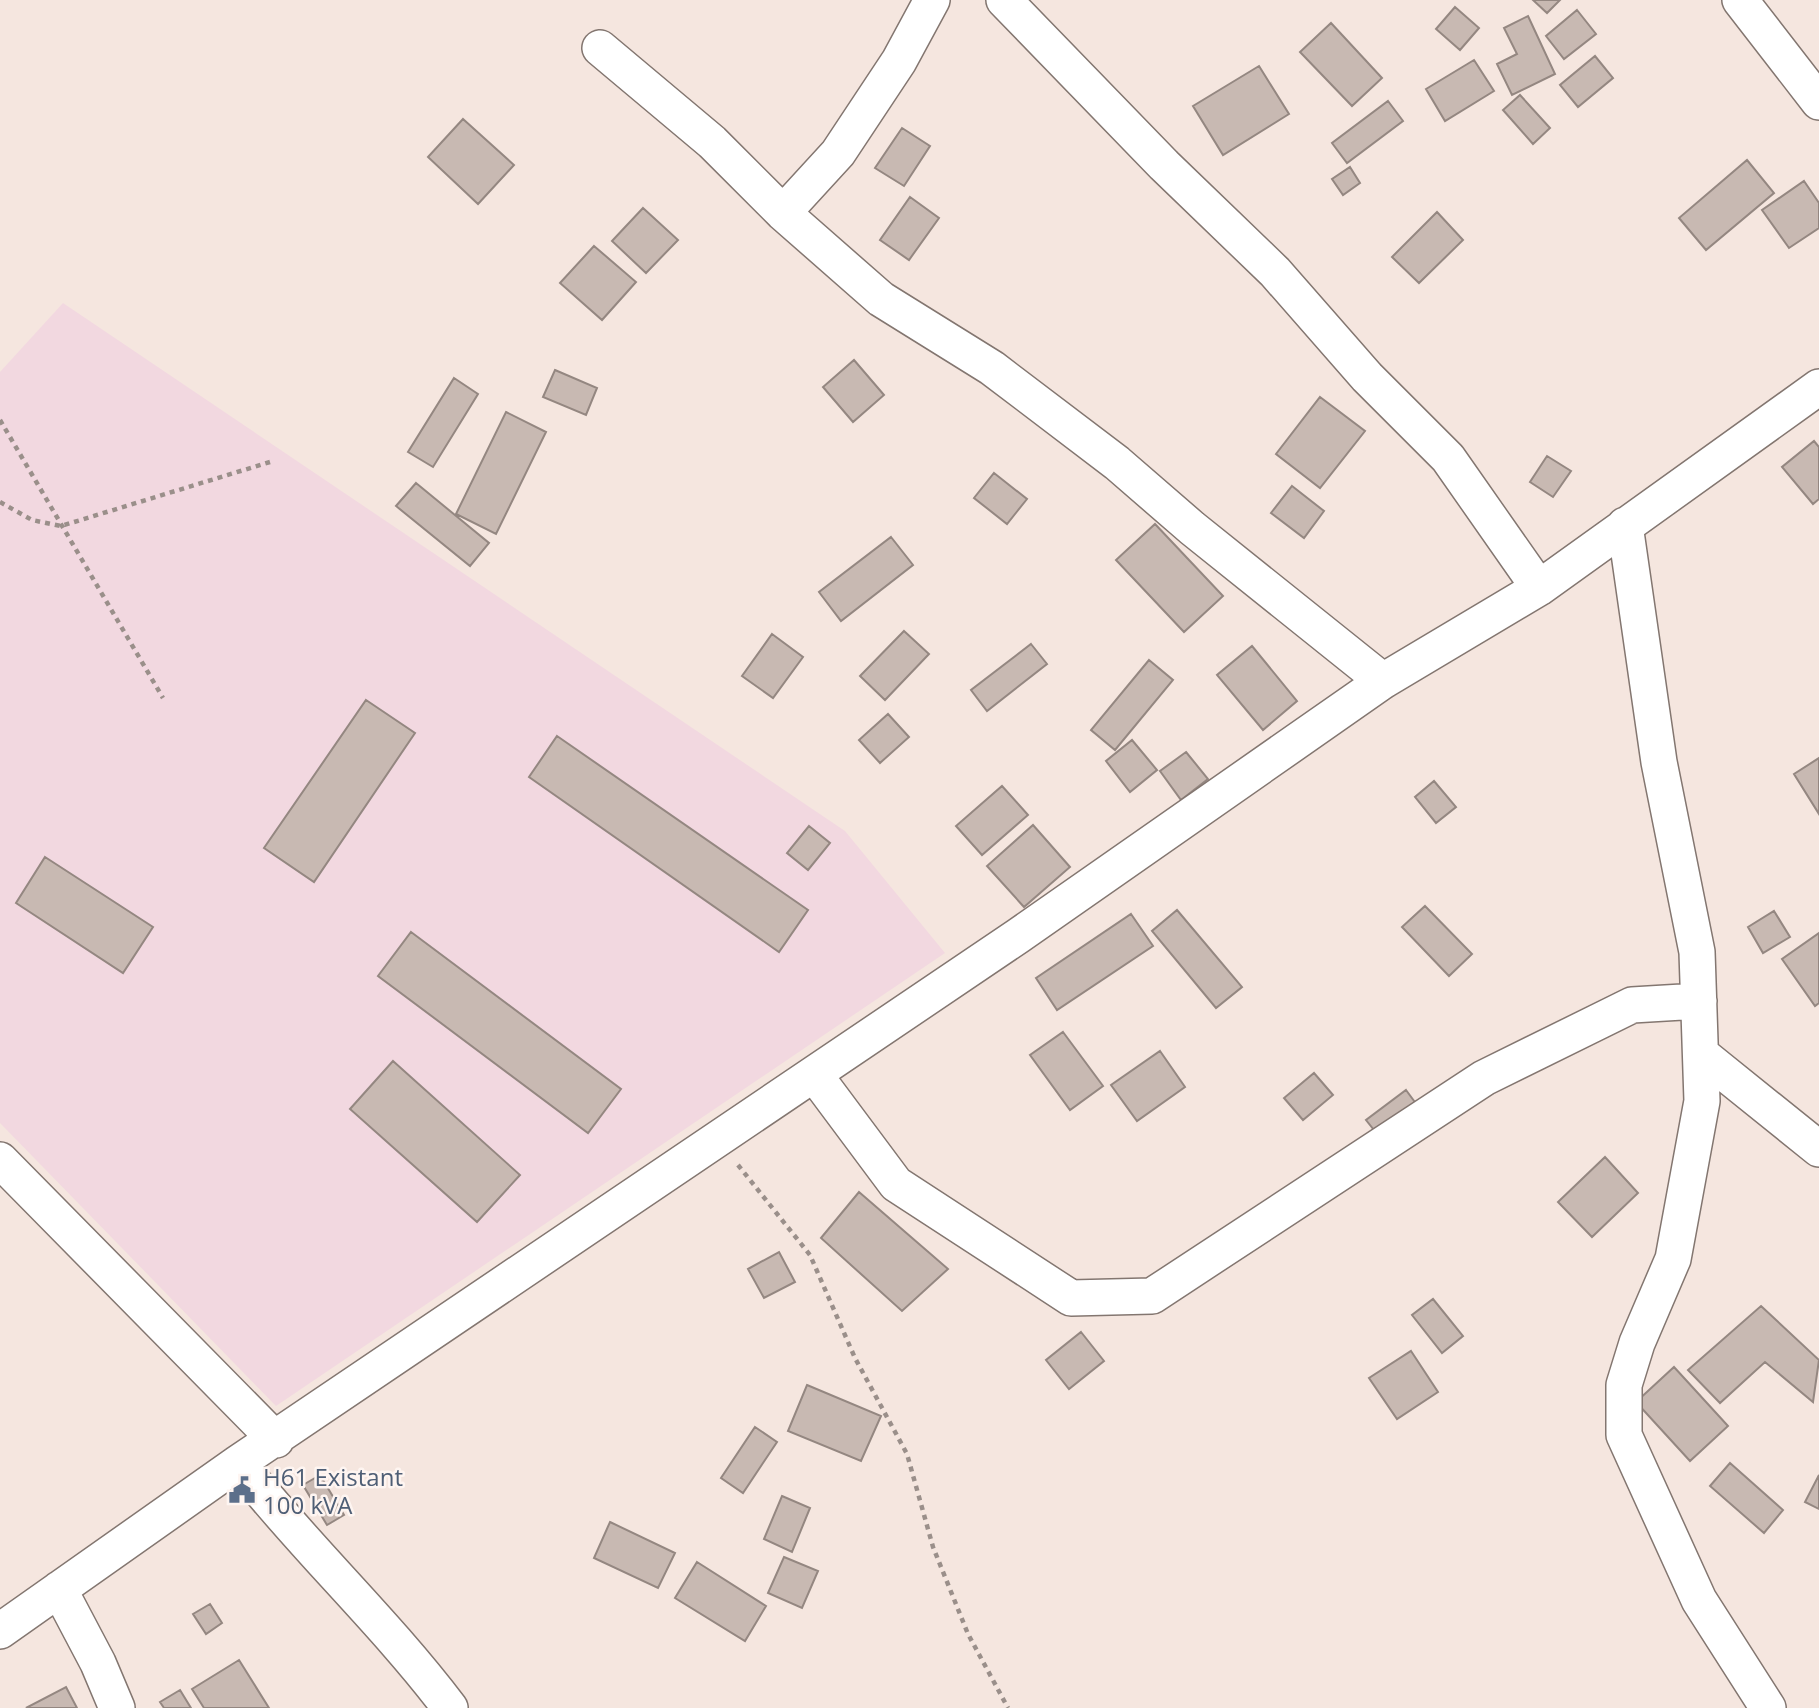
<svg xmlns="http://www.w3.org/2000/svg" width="1819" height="1708" font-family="'Open Sans',sans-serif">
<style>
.education{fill:#f2d8e0}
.building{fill:#c8b9b2;stroke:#948781;stroke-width:2}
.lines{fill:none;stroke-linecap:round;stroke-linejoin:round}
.minor-casing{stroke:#837670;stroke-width:38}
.path{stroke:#9a8f8a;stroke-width:4.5;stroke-dasharray:5 5;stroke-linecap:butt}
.minor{stroke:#fff;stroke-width:35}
.labels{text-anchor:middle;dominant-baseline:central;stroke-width:5;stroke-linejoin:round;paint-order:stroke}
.service-label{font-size:24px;fill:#4e5e75;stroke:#fef5f1;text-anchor:start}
</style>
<rect width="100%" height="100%" fill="#f5e6df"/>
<!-- education -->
<path class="education" d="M63 303 845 831 945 953 276 1406 0 1123V372Z"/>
<!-- building -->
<path class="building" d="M1533 0H1560L1547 13Z
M1455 7 1479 28 1460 50 1436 29Z
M1577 10 1596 34 1564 59 1546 36Z
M1528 16 1555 74 1512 95 1497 64 1517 54 1504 28Z
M1331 23 1382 78 1352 106 1300 52Z
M1595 56 1613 78 1578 107 1560 85Z
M1474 60 1494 91 1445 121 1426 89Z
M1259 66 1289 114 1223 155 1193 106Z
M1520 95 1550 128 1533 144 1503 110Z
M1388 101 1403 121 1347 163 1332 143Z
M463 119 514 165 478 204 428 157Z
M902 128 930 146 904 186 875 168Z
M1747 160 1774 193 1706 250 1679 218Z
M1350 167 1360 183 1343 195 1332 179Z
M1804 181 1819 203V228L1789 248 1762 210Z
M910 197 939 218 909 260 880 240Z
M643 208 678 240 646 273 612 241Z
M1437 212 1463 240 1419 283 1392 257Z
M594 246 636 282 602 320 560 283Z
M854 360 884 395 853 422 823 387Z
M555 370 597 388 586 415 543 397Z
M454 378 478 394 433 467 408 452Z
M1320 397 1365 431 1320 488 1276 454Z
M506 412 546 432 496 534 456 514Z
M1814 441 1819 447V499L1813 504 1782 467Z
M1547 456 1571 471 1553 497 1530 482Z
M994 473 1027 499 1007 524 974 498Z
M416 483 489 543 470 566 396 506Z
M1292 486 1324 511 1304 538 1271 513Z
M1155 524 1223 596 1184 632 1116 560Z
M891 537 913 565 841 621 819 592Z
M904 631 929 654 885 700 860 676Z
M772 634 803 657 773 698 742 676Z
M1031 644 1047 664 987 711 971 690Z
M1252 646 1297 701 1263 730 1217 675Z
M1149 660 1173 680 1115 750 1091 730Z
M366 700 415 733 314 882 264 848Z
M888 714 909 737 880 763 859 740Z
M557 736 808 910 779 952 529 777Z
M1132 740 1157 770 1130 792 1106 761Z
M1186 752 1208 779 1181 800 1160 771Z
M1819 758V814L1794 774Z
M1434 781 1456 807 1436 823 1415 797Z
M1002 786 1028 815 982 855 956 826Z
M1033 825 1070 867 1024 907 987 866Z
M809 826 830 843 808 870 787 853Z
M45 857 153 927 123 973 16 903Z
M1425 906 1472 954 1449 976 1402 927Z
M1177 910 1242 987 1216 1008 1152 931Z
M1774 911 1790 937 1763 953 1748 927Z
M1131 914 1153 946 1057 1010 1036 978Z
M411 932 621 1089 588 1133 378 976Z
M1819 933V1003L1815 1006 1782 959Z
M1063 1032 1103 1086 1070 1110 1030 1055Z
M1160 1051 1185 1087 1137 1121 1111 1085Z
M393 1061 520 1175 477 1222 350 1109Z
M1314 1073 1333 1095 1303 1120 1284 1098Z
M1406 1090 1431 1124 1382 1140 1366 1120Z
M1605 1157 1638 1193 1592 1237 1558 1202Z
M859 1192 948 1269 902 1311 821 1238Z
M779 1252 795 1282 764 1298 748 1269Z
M1433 1299 1463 1336 1442 1353 1412 1315Z
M1761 1306 1819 1360 1813 1402 1765 1362 1720 1403 1688 1370Z
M1081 1332 1104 1361 1069 1389 1046 1360Z
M1411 1351 1438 1392 1397 1419 1369 1378Z
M1674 1367 1728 1426 1690 1461 1636 1402Z
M807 1385 881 1416 861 1461 788 1431Z
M755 1427 777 1442 743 1493 721 1478Z
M1730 1463 1783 1510 1764 1533 1710 1486Z
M320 1475 344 1515 327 1525 303 1485Z
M1819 1475V1509L1805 1502Z
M782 1496 810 1508 792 1552 764 1539Z
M610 1522 675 1553 658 1588 594 1558Z
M784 1557 818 1571 802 1608 768 1593Z
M697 1562 766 1606 745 1641 675 1598Z
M210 1604 222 1623 206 1634 193 1614Z
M239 1660 269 1708H204L192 1689Z
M66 1687 77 1708H26Z
M180 1690 191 1708H164L160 1702Z"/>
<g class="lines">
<defs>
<path id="minor" d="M1004 0 1164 165 1275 272 1367 377 1448 458 1539 588
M1740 0 1819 102
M600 48 712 142 783 213 881 299 992 368 1117 463 1192 528 1383 681
M783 213 838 153 899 61 932 0
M1625 525 1659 762 1697 952 1702 1101 1673 1259 1637 1343 1624 1385V1435L1699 1600 1768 1708
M1701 1054 1819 1149
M814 1074 896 1184 1071 1298 1152 1296 1484 1078 1632 1005 1699 1001
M0 1160 276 1440
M238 1463C305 1548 385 1622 450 1708
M59 1589 98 1663 117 1708
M0 1631 238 1463 1018 936 1383 681 1539 588 1819 387"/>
</defs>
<!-- minor casing -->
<use href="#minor" class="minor-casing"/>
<!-- path -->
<path class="path" d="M0 420 163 698
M0 502 32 520 61 526 270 462
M738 1165 810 1255 855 1358 907 1454 933 1547 968 1634 1008 1708"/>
<!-- minor -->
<use href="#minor" class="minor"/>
</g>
<!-- icons -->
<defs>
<symbol id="civic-bare" viewBox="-9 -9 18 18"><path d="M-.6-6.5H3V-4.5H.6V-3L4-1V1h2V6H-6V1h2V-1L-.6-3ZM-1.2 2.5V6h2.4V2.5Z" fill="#5c6f8a" stroke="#fef5f1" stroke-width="2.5" paint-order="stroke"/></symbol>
</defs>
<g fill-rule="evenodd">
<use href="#civic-bare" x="223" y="1471" width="38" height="38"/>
</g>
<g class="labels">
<!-- service labels -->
<g class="service-label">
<text x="263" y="1476">H61 Existant<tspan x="263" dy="28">100 kVA</tspan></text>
</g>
</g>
</svg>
